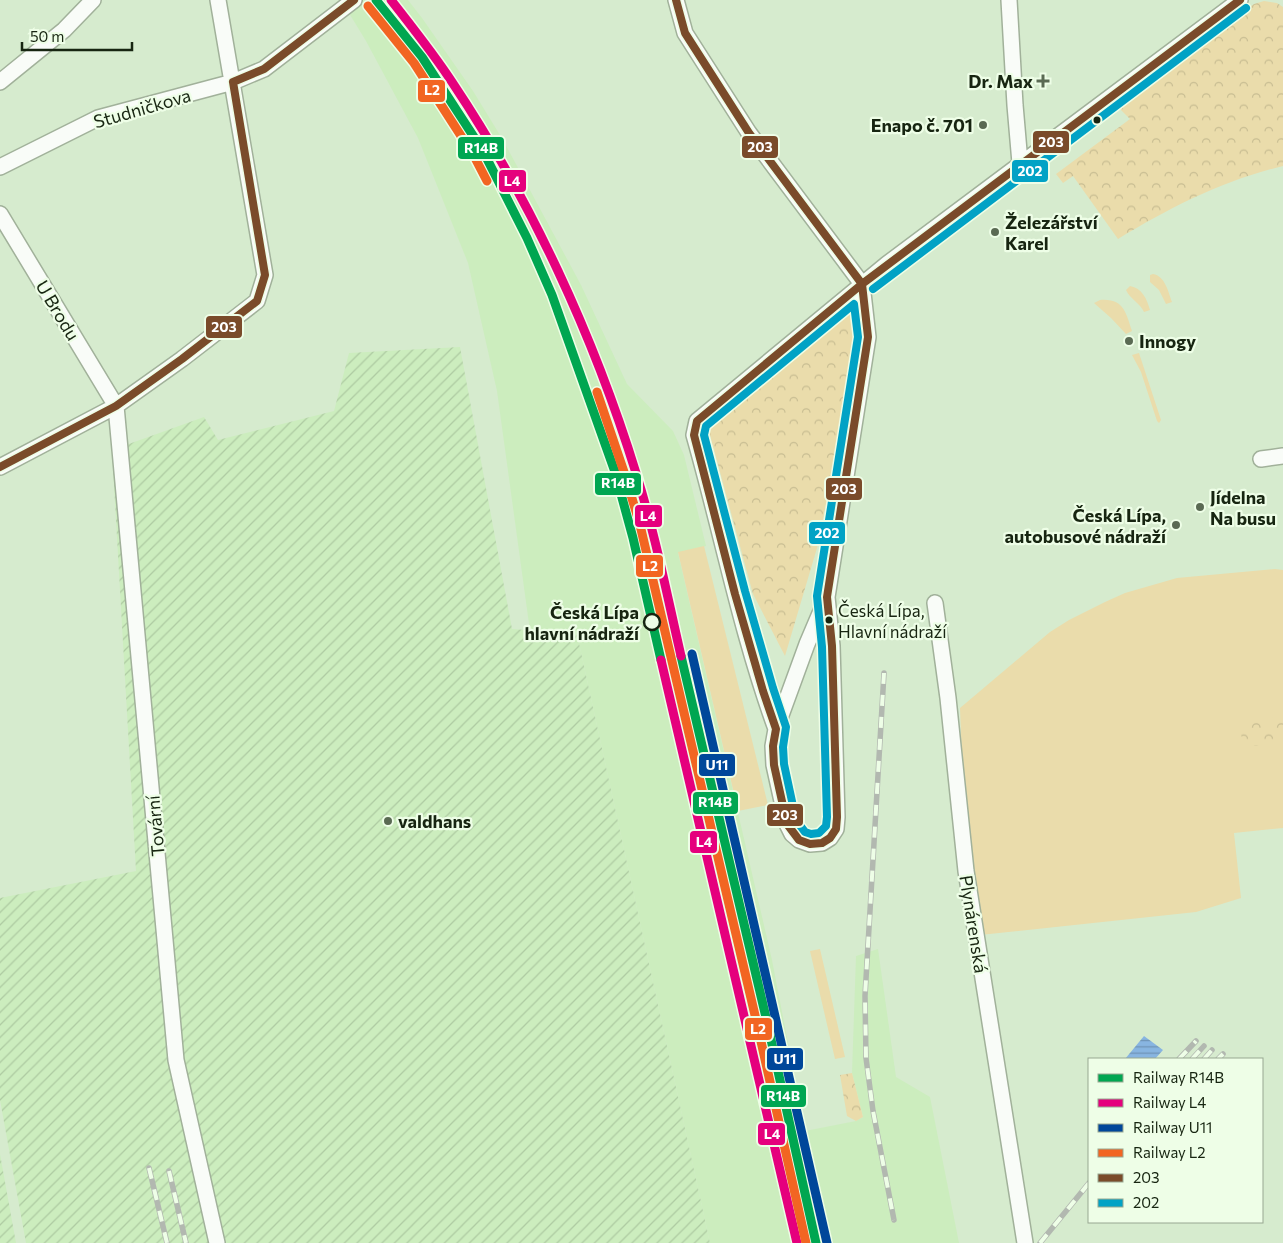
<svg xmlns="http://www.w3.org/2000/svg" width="1283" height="1243" font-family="Commissioner,sans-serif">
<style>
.built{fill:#ccedbe}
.industrial{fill:url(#industrial-furrows)}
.grass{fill:#eadcab}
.park{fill:url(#park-crowns)}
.water{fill:url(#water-rules)}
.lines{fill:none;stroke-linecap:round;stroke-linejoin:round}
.minor-casing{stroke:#a1b19a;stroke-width:18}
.minor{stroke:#f9fcf8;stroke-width:15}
.rail-casing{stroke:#b2b8b0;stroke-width:5.5}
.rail{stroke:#eefee7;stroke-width:4;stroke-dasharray:11;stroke-linecap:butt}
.bus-1-casing{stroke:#eefee7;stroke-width:11}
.bus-2-casing{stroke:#eefee7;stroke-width:11}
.bus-1{stroke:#7a4b2a;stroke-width:8}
.bus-2{stroke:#01a2c5;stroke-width:8}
.rail-1-casing{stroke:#eefee7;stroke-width:12}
.rail-2-casing{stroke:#eefee7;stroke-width:12}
.rail-3-casing{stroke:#eefee7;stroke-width:12}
.rail-4-casing{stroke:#eefee7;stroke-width:12}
.rail-1{stroke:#00a651;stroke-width:9}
.rail-2{stroke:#e5007d;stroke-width:9}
.rail-3{stroke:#00479a;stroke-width:9}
.rail-4{stroke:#f26522;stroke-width:9}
.poi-dot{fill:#5a6a53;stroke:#eefee7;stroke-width:2}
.bus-dot{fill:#172511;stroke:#eefee7;stroke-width:2}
.stop-dot{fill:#eefee7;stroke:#172511;stroke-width:2.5}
.labels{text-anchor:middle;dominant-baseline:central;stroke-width:4.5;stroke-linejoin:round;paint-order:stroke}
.bus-label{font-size:17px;fill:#172511;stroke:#eefee7;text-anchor:start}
.poi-label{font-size:18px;font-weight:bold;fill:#172511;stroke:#eefee7;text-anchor:start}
.street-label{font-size:18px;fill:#172511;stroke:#eefee7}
.stop-label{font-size:18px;font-weight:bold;fill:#172511;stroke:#eefee7;text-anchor:end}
.line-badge{stroke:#eefee7;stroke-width:2}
.badge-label{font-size:14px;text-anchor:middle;font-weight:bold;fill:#fff}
</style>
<defs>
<pattern id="industrial-furrows" width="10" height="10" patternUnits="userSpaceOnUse" patternTransform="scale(1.25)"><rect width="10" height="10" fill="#ccedbe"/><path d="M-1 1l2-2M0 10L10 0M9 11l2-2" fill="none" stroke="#aecba2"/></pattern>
<pattern id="park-crowns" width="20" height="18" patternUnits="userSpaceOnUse" patternTransform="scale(1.25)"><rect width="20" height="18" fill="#eadcab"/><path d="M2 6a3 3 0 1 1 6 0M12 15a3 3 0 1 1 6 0" fill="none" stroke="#c8bd92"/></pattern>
<pattern id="water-rules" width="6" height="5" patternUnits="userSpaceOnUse" patternTransform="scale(1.25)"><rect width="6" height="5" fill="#88b5e1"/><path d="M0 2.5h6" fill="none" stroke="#6e93b5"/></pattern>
</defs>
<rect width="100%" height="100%" fill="#d6ebce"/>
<!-- built -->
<path class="built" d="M341 0H408L422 18 473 91 503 140 581 285 627 384 673 431 684 455 706 546 678 553 772 960 805 1131 856 1121 863 1117 852 1073 856 956 878 949 896 1077 930 1097 959 1243H710L577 634 530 631 497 391 468 263 418 138 366 41Z"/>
<!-- industrial -->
<path class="industrial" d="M460 347 512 629 577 634 710 1243H26L0 1100V898L136 871 112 450 204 417 218 440 334 411 349 353Z
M0 1154 16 1243H0Z"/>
<!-- grass -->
<path class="grass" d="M1153 274C1165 276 1168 291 1172 302L1166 304 1159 290 1150 282V275Z
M1130 286C1142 288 1147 299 1150 310L1144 312C1140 303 1130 299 1126 290Z
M1100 300C1124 298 1126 313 1132 331L1126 334 1111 318 1094 303Z
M1139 353 1161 420 1159 423 1157 421 1141 372 1132 355Z
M704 546 768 805 738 811 678 552Z
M1275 569 1283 570V828L1234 833 1241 898 1196 912 980 935 962 761 960 708 1050 632 1069 620 1105 602 1125 593 1177 578Z
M820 949 845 1057 835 1059 810 951Z"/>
<!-- park -->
<path class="park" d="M1264 1 1277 3 1283 7V166C1222 181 1171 207 1118 239L1073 176 1063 183 1056 174 1130 119 1118 107 1254 4Z
M853 306 860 331 852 378 817 548 785 656 753 594 707 424Z
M1283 716V743L1243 747 1239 720Z
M852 1073 863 1117 856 1121 847 1116 840 1075Z"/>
<!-- water -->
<path class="water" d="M1144 1036 1163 1050 1155 1059H1125Z"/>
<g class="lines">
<defs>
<path id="minor" d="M676 0 685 33 749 133 862 284
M1009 0 1015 105 1020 163
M0 82 64 30 93 0
M0 167 98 118 233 82 264 69 354 0
M0 214 116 406 176 1060 217 1243
M1261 459 1283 456
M0 467 116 406 182 359 257 301 265 275 218 0
M827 597 832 646 837 817 836 829 830 838 822 843 810 844 799 840 792 834 787 824 774 765 773 746 776 729 807 644 827 597 868 337 862 284
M935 603 948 698 966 871 1025 1243
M776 729C741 633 722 533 694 435L697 421 887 264 1240 0"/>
</defs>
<!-- minor casing -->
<use href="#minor" class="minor-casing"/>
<!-- minor -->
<use href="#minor" class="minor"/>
<defs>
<path id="rail" d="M884 673 865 996 866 1058 873 1111 894 1220
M1179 1059 1196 1041
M1192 1059 1204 1046
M1204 1059 1212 1050
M1218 1059 1223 1054
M149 1168 167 1243
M169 1171 186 1243
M1040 1243 1089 1183"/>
</defs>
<!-- rail casing -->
<use href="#rail" class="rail-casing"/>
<!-- rail -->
<use href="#rail" class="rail"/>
<defs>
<path id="bus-1" d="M676 0 685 33 749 133 862 284
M233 82 264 69 354 0
M862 284 868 337 827 597 832 646 837 817 836 829 830 838 822 843 810 844 799 840 787 824 774 765 773 746 776 729 763 691 735 594 694 435 697 421Z
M862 284 1240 0
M0 467 116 406 182 359 257 301 265 275 233 82"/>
<path id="bus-2" d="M873 289 1246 8
M854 304 858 337 817 596 822 647 827 817 826 826 819 833 811 834 805 832 796 820 784 764 783 747 786 727 773 688 745 591 704 435 706 426Z"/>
</defs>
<!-- bus-1 casing -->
<use href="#bus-1" class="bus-1-casing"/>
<!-- bus-2 casing -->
<use href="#bus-2" class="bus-2-casing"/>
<!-- bus-1 -->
<use href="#bus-1" class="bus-1"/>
<!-- bus-2 -->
<use href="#bus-2" class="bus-2"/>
<defs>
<path id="rail-1" d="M376 0 422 57 483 151 527 238 552 295 615 472 633 538 661 660
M681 656 768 1026 816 1243"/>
<path id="rail-2" d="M391 0C412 27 433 53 452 82 531 200 594 337 636 473 655 533 667 595 681 656
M661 660 797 1243"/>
<path id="rail-3" d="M692 654 827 1243"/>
<path id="rail-4" d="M368 6 414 63 474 156 487 181
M597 392 625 475 640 525 758 1028 806 1243"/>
</defs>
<!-- rail-1 casing -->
<use href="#rail-1" class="rail-1-casing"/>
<!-- rail-2 casing -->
<use href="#rail-2" class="rail-2-casing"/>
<!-- rail-3 casing -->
<use href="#rail-3" class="rail-3-casing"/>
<!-- rail-4 casing -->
<use href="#rail-4" class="rail-4-casing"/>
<!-- rail-1 -->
<use href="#rail-1" class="rail-1"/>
<!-- rail-2 -->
<use href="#rail-2" class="rail-2"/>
<!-- rail-3 -->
<use href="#rail-3" class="rail-3"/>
<!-- rail-4 -->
<use href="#rail-4" class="rail-4"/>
</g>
<!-- markers -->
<g class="poi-dot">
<path d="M1040.5 73.5h5v5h5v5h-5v5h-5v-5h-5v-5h5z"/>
<circle cx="983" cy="125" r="5"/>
<circle cx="995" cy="232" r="5"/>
<circle cx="1129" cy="341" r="5"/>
<circle cx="1200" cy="507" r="5"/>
<circle cx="1176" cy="525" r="5"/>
<circle cx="388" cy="821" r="5"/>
</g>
<g class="bus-dot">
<circle cx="1097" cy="120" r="4.5"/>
<circle cx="829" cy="620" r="4.5"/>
</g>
<circle class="stop-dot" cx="652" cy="622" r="8"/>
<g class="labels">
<!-- bus labels -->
<g class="bus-label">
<text x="838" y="610">Česká Lípa,<tspan x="838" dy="21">Hlavní nádraží</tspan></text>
</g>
<!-- poi labels -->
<g class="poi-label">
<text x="1033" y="81" text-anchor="end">Dr. Max</text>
<text x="973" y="125" text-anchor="end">Enapo č. 701</text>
<text x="1005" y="222">Železářství<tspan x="1005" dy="21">Karel</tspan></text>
<text x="1139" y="341">Innogy</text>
<text x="1210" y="497">Jídelna<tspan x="1210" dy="21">Na busu</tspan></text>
<text x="1166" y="515" text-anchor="end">Česká Lípa,<tspan x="1166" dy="21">autobusové nádraží</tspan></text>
<text x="398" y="821">valdhans</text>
</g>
<!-- street labels -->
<g class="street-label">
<text transform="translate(142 108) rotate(-16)">Studničkova</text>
<text transform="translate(58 310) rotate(59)">U Brodu</text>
<text transform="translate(155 826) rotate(-95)">Tovární</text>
<text transform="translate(974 924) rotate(81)">Plynárenská</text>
</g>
<!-- stop labels -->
<g class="stop-label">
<text x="639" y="612">Česká Lípa<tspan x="639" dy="21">hlavní nádraží</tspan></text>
</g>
</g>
<g class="line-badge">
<rect x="417" y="79" width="29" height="24" rx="5" fill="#f26522"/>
<rect x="1032" y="130" width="38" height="24" rx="5" fill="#7a4b2a"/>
<rect x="741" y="135" width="38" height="24" rx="5" fill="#7a4b2a"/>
<rect x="457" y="136" width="48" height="24" rx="5" fill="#00a651"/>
<rect x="1011" y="159" width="38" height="24" rx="5" fill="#01a2c5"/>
<rect x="498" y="169" width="29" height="24" rx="5" fill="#e5007d"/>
<rect x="205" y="315" width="38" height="24" rx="5" fill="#7a4b2a"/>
<rect x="594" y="472" width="48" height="24" rx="5" fill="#00a651"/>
<rect x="825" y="477" width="38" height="24" rx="5" fill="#7a4b2a"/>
<rect x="634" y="504" width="29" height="24" rx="5" fill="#e5007d"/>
<rect x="808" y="521" width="38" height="24" rx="5" fill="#01a2c5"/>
<rect x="635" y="554" width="29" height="24" rx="5" fill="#f26522"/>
<rect x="698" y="753" width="38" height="24" rx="5" fill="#00479a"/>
<rect x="692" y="791" width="47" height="24" rx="5" fill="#00a651"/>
<rect x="766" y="803" width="38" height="24" rx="5" fill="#7a4b2a"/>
<rect x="689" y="830" width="29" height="24" rx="5" fill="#e5007d"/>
<rect x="744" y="1017" width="29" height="24" rx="5" fill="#f26522"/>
<rect x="766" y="1047" width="38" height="24" rx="5" fill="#00479a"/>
<rect x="760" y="1084" width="47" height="24" rx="5" fill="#00a651"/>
<rect x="757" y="1122" width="29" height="24" rx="5" fill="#e5007d"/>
</g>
<g class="badge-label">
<text x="432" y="95">L2</text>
<text x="1051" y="147">203</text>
<text x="760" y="152">203</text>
<text x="481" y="153">R14B</text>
<text x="1030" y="176">202</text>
<text x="512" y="186">L4</text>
<text x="224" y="332">203</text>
<text x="618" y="488">R14B</text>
<text x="844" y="494">203</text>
<text x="648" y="521">L4</text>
<text x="827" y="538">202</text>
<text x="650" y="571">L2</text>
<text x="717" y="770">U11</text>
<text x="715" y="807">R14B</text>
<text x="785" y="820">203</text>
<text x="704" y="847">L4</text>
<text x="758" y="1034">L2</text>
<text x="785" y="1064">U11</text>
<text x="783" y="1101">R14B</text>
<text x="772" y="1139">L4</text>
</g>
<!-- legend -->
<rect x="1088" y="1058" width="175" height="165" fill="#eefee7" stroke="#98a791"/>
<rect x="1098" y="1074" width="25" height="8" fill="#00a651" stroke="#98a791"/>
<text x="1133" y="1083" font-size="15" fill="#172511">Railway R14B</text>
<rect x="1098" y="1099" width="25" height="8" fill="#e5007d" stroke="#98a791"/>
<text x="1133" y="1108" font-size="15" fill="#172511">Railway L4</text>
<rect x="1098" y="1124" width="25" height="8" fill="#00479a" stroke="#98a791"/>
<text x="1133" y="1133" font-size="15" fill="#172511">Railway U11</text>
<rect x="1098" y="1149" width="25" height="8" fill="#f26522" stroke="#98a791"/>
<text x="1133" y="1158" font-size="15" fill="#172511">Railway L2</text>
<rect x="1098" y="1174" width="25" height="8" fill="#7a4b2a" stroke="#98a791"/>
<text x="1133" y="1183" font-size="15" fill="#172511">203</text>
<rect x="1098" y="1199" width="25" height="8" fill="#01a2c5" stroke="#98a791"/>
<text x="1133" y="1208" font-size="15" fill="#172511">202</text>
<!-- scale -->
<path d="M22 42v8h110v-8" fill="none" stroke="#172511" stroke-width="2.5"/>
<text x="30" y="42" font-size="15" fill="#172511" stroke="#eefee7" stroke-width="4" paint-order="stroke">50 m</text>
</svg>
